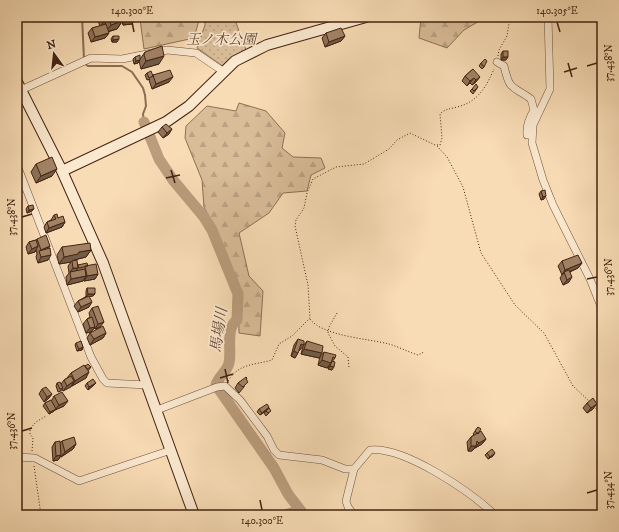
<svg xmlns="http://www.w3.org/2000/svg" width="619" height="532" font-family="'IM FELL DW Pica','Noto Serif JP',serif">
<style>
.grass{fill:url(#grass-dots);stroke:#8e7055}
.forest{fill:url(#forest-firs);stroke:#8e7055}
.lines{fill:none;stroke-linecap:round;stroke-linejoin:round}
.stream{stroke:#8b6c52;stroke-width:2}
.river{stroke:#bb9d7d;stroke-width:11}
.street-casing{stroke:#71513a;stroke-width:8}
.secondary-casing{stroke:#442311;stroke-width:12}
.path{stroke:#442311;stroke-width:1;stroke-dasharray:1 2;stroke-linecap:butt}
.street{stroke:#fae8cf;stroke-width:7}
.secondary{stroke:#fae8cf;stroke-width:10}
.wall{fill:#8b7158;stroke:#442311}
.shaded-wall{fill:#715c47;stroke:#442311}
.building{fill:#a28366;stroke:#442311}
.ticks{fill:none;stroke:#442311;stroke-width:1.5}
.labels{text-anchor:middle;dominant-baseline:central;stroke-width:3.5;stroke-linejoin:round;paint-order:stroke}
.park-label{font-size:14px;font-style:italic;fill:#694a33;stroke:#fae8cf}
.water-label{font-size:15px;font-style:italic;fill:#684831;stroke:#fae8cf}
.neatline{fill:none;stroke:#442311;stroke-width:1.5}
.ticks-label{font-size:10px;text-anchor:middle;fill:#442311}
</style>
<defs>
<pattern id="grass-dots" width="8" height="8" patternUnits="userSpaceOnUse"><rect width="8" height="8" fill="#d9bd99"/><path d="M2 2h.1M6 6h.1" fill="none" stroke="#bba283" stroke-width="1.8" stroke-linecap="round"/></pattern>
<pattern id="forest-firs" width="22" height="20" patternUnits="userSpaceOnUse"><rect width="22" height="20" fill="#d9bd99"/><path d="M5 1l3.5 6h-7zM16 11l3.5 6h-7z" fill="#bba283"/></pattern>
</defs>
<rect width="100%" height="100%" fill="#f8dcb5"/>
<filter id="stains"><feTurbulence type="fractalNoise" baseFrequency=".005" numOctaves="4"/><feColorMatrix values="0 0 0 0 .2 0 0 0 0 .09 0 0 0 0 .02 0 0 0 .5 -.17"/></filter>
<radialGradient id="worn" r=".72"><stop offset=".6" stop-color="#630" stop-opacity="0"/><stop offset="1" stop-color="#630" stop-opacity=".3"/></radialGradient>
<!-- grass -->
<path class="grass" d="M205 17H234L246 50 224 67 197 48 205 25Z"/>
<!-- forest -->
<path class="forest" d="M137 17H199V20L194 38 144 49 140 19Z
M421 17H486L464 30 447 48 419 38Z
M239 103 266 111 285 133 282 148 293 157 321 158 325 168 311 175 307 191 283 193 269 213 239 233 249 276 263 291 260 336 239 333 238 288 221 241 204 207 202 180 185 138 186 126 207 106 236 111Z"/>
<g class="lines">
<!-- stream -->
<path class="stream" d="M82 17 84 59
M85 64 88 66H122L132 72 143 88 145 95 146 106 143 114 144 122"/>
<!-- river -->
<path class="river" d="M144 122 159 159 173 180 204 217 212 230 238 294 237 320C225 328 232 350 229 363 227 372 218 377 216 385L274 468 288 494 304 515
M286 515 300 510"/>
<defs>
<path id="street" d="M548 17 550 89 533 125 532 143 543 180 553 205 590 279 602 309
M497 62 504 66C510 92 512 85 531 99L534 110C529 118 526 125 527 135H532
M21 90 91 58 122 59 167 50 196 53 224 72
M17 165 91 357 103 379 107 383 147 385
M157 410 217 387 225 386 240 400 267 436 274 450 279 455 322 460 345 469H354L370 450C404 446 471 492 495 515
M17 457 35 458 79 481 171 450
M354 515 348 507 346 501 354 469"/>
<path id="secondary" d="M17 82 62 171 103 263 194 515
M62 171 166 122 189 106 235 61 267 45 366 17"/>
</defs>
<!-- street casing -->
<use href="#street" class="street-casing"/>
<!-- secondary casing -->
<use href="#secondary" class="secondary-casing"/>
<!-- path -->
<path class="path" d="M498 56 499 50 507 36 510 17
M437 146 447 157 463 187 481 253 515 305 544 333 573 386 590 402
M337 313 329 327 328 333 335 346 348 357 349 367
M310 319C322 336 370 339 389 344 399 347 408 352 418 355L424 352
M228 381C239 363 255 365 272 360L279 344 292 336 310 318 308 285 295 226 296 220 304 208 307 193 313 179 336 167 364 164 389 149 397 140 410 133 435 145H440L442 138 440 114C445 109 450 109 457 107 478 102 486 87 494 69
M594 406 602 416
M32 451 33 438 30 434V429L36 422 46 416
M34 466 41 515"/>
<!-- street -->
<use href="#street" class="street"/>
<!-- secondary -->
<use href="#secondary" class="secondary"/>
</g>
<!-- wall -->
<path class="wall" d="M101 17H121L122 20 124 17H136V18L132 24 123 25 122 22 117 29 108 32 109 33 105 38 91 42 88 33 92 28 100 26 98 21Z
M326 33 345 36 341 41 325 47 322 38Z
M113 36 117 42H112L111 39Z
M503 51 506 60H501V54Z
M145 52 159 64 141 69 139 61 138 63 134 64 133 59 135 57 140 59Z
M481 63 484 67 482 69 479 66Z
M473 69 476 82 472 85 470 83 467 86 462 81 465 76Z
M147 73 153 75 169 82 152 89 149 80 150 79 147 80 145 75Z
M478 87 473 94 470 91 472 89Z
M162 127 169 134 163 138 158 132Z
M36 164 52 176 36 183 31 172Z
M541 191 544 199 541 200 539 194Z
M28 206 34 209 32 211 27 213 26 209Z
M54 215 65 222 62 227 46 233 44 227 47 222 51 220Z
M37 239 49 248 48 260 38 263 36 257 37 254 36 250 35 252 28 254 26 247 29 242 36 240Z
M62 247 91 250 86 257 74 260H73L78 265 88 266 98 274 95 279 84 281 83 280V281L67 285 66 277 69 273 68 266 71 262 59 264 57 255Z
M562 261 582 263 578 268 570 272 569 282 563 285 560 278 562 275 558 266Z
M87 288 95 294 93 296H89V307L78 312 74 306 78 301 87 296 86 297V291Z
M92 308 100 327 95 329 94 328 91 332 86 333 83 324 87 319 90 317 89 313Z
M90 333H106L103 338 90 345 87 338Z
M298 339 300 350H299L295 358 291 356 294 345Z
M307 341 319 358 301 354 303 346Z
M76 343 83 347 82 350 77 351 75 345Z
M324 352 333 361 332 370 328 369 329 365 327 368 318 365 320 357Z
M85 366 91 367 88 371 86 378 72 386 71 385 63 391 62 389 61 391 58 392 56 386 57 383 61 384 64 380 67 378 71 373Z
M247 378 246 380 244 387 239 393 235 388 238 383Z
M87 383H96L94 385 88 390 85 386Z
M42 389 52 394 48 399 44 402 39 394Z
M54 396 64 406 55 410 54 411 49 414 43 406 45 403 52 400Z
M587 403 593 409 587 413 583 408Z
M259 409H268L269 413 266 416 264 413 266 411 260 415 257 412Z
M478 427 479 433 486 439 482 444 475 448 472 451H468L467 442 471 437 474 435 473 434Z
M62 441 76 444 73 449 61 457V456L58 460 53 461 52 447 55 442 60 443Z
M487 453 493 456 488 459 485 455Z"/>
<!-- shaded-wall -->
<path class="shaded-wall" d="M136 18 132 24 123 25 126 20Z
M109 19 103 26 100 27 105 20Z
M122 21 117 29 105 32 111 25Z
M109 33 105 38 91 42 95 37Z
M345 36 341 41 325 47 329 42Z
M119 39 117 42H112L113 40Z
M164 56 159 64 141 69 146 61Z
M503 57H508L506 60H501Z
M140 60 138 63 134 64 136 61Z
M173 77 169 82 152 89 156 84Z
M480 77 476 82 472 85 476 80Z
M474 78 470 83 467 86 470 81Z
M172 129 169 134 163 138 167 133Z
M57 169 52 176 36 183 41 176Z
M546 196 544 199 541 200 543 197Z
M34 209 32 211 27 213 29 210Z
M65 222 62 227 46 233 49 228Z
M38 246 35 252 28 254 32 249Z
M50 246 47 251 39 252 41 250Z
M91 250 86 257 74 260 73 261H72L71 262 59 264 64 257 79 252Z
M51 255 48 260 38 263 41 257Z
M582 263 578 268 564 274V272L562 275 565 270Z
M73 268H78L75 273 70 272Z
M98 274 95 279 84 281 87 276Z
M86 276 83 281 67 285 71 279Z
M572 277 569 282 563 285 567 280Z
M88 294H95L93 296 86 297Z
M92 302 89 307 78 312 81 307Z
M104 322 100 327 95 329 98 324Z
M95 327 91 332 86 333 90 328Z
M106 333 103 338 90 345 94 339Z
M301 344 304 345 300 350 297 349Z
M83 347 82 350 77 351 79 349Z
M304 349 322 353 319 358 301 354Z
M294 351 298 353 295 358 291 356Z
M333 357 335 358 327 368 318 365 322 360Z
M330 366 334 367 332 370 328 369Z
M89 372 86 378 72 386 75 381Z
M74 381 71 387 63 391 67 386Z
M96 383 94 385 88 390 89 387Z
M52 394 48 399 44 402 47 397Z
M68 401 64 406 55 410 59 405Z
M597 404 593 409 587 413 591 408Z
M269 407 268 409 260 415 262 413Z
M56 409 54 411 49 414 50 412Z
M486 439 482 444 475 448 479 443Z
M76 444 73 449 61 457 65 452Z
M471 446H476L472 451H468Z
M495 453 493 456 488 459 490 457Z
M61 455 58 460 53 461 56 456Z"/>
<!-- building -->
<path class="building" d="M105 17H121L122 21 111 25 109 19 105 20Z
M126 17H136V18L126 20Z
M106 24 109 33 95 37 92 28Z
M341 28 345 36 329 42 326 33Z
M113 36H119V39L113 40Z
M162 46 164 56 146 61 144 55 145 52Z
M503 51H508V57H503Z
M140 55V60L136 61 135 57Z
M485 59 487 61 484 67 481 63Z
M473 69 480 77 476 80 474 78 470 81 465 76Z
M170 70 173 77 156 84 153 75Z
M151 71 153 76 149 78 147 73Z
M476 84 478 87 474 91 472 89Z
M166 124 172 129 167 133 162 127Z
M52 157 57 169 41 176 36 164Z
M545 190 546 196 543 197 541 191Z
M33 205 34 209 29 210 28 206Z
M57 214 58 218 63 216 65 222 49 228 47 222 56 219 54 215Z
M46 235 50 246 41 250 37 239Z
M36 240 38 246 32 249 29 242Z
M90 243 91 250 79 252 78 254 64 257 62 247Z
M50 248 51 255 41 257 39 251Z
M578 255 582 263 565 270 562 261Z
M77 260 78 268H73L72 261Z
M87 263 88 266 79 268 78 265Z
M96 264 98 274 87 276 85 266Z
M85 269 86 276 71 279 70 272Z
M569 270 572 277 567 280 564 272Z
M87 288H95V294H88Z
M89 296 92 302 81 307 78 301Z
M98 306 104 322 98 324 92 308Z
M92 317 95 327 90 328 87 319Z
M103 326 106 333 94 339 90 333Z
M298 339 304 341V345L301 344 298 353 294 351Z
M81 341 83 347 79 349 76 343Z
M307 341 323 346 322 353 304 349Z
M324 352 336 355 335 358 333 357 331 363 322 360Z
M332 361 335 362 334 367 330 366Z
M88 364 91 367 87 369 85 366Z
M84 365 89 372 75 381 71 373Z
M71 376 74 381 67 386 64 380Z
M246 377 247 378 246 379 248 382 243 387 238 383Z
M93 379 96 383 89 387 87 383Z
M60 382 63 388 60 389 57 383Z
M46 387 52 394 47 397 42 389Z
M62 392 68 401 59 405 54 396Z
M593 398 597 404 591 408 587 403Z
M51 400 56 409 50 412 45 403Z
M267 404 269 407 262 413 259 409Z
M269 408 271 411 268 413 266 411Z
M478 427 481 429 478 434 475 431Z
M481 431 486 439 479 443 477 441 476 446H471V437Z
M74 437 76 444 65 452 62 441Z
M60 441 61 455 56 456 55 442Z
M492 449 495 453 490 457 487 453Z
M602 511V515H590V512Z"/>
<!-- ticks -->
<path class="ticks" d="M132 22 134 32M557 22 560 32M568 63 572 77M587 66 597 63M564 72 577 68M171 170 175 183M166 178 180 175M22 217 32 214M587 279 597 277M225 369 228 383M220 378 233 374M22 431 32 428M587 493 597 490M260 500 262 510"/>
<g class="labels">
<!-- park labels -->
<g class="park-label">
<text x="221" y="40">玉ノ木公園</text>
</g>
<!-- water labels -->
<g class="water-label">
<text transform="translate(219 330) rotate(-81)">馬場川</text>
</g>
</g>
<!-- margin -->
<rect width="619" height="532" fill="none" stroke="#f8dcb5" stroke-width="44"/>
<!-- north arrow -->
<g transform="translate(54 54) rotate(345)" stroke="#fae8cf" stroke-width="3" paint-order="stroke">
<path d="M0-3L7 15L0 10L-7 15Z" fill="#442311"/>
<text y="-6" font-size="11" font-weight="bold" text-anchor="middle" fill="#442311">N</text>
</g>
<rect x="22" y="22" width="575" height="488" class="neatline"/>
<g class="ticks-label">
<text x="132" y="14">140.300°E</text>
<text x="557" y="14">140.305°E</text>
<text transform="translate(608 63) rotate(-90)" y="4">37.438°N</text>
<text transform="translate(11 217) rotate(-90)" y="4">37.438°N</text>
<text transform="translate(608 277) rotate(-90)" y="4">37.436°N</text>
<text transform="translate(11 431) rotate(-90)" y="4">37.436°N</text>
<text transform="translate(608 490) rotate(-90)" y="4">37.434°N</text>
<text x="262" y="524">140.300°E</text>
</g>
<rect width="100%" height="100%" filter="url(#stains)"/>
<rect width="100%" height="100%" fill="url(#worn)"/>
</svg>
